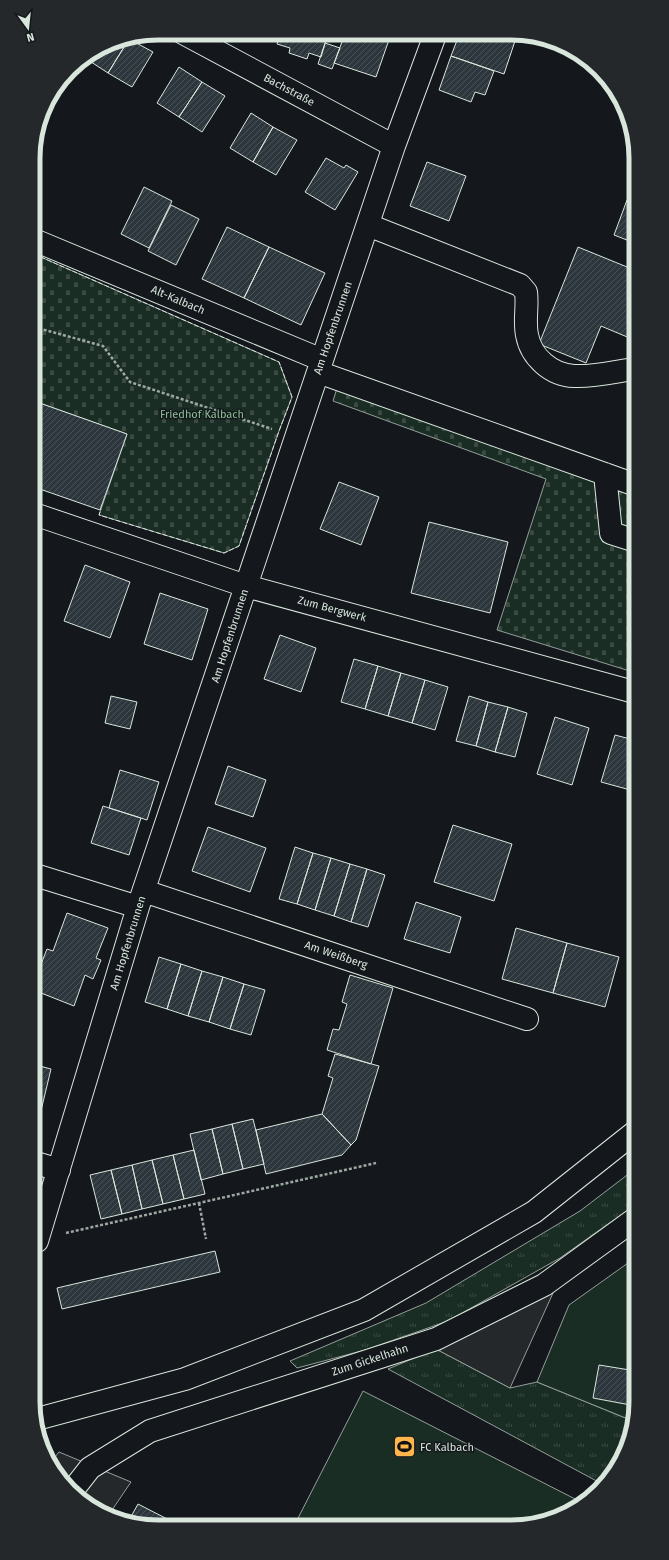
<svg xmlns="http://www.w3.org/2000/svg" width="669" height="1560" font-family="'Fira Sans',sans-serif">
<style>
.grass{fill:url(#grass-tufts);stroke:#939e99}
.cemetery{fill:url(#cemetery-stones);stroke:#939e99}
.garden{fill:#1a2d24;stroke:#939e99}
.parking{fill:#24282b;stroke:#939e99}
.building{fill:url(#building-hatch);stroke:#d8e6dc}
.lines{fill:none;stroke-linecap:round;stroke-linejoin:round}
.minor-casing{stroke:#d8e6dc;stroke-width:24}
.major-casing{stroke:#d8e6dc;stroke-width:24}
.path{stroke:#9da8a2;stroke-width:2.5;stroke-dasharray:3 2;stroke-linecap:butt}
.minor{stroke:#14181c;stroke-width:22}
.major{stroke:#14181c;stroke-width:22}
.fence{stroke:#d8e6dc;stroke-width:1;stroke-dasharray:5 2;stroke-linecap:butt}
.labels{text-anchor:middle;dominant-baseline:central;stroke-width:3;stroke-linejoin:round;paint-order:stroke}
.street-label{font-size:11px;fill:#d8e6dc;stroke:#14181c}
.park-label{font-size:11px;fill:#8ac095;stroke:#14181c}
.poi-label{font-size:11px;fill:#d8e6dc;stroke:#14181c;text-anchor:start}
.rim{fill:none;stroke:#d8e6dc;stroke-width:5}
</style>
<defs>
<pattern id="grass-tufts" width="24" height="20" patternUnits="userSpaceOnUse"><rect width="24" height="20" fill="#1a2d24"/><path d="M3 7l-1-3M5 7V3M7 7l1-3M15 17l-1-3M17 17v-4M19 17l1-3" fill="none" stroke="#3b4b43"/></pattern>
<pattern id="cemetery-stones" width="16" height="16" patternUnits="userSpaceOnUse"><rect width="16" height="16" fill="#1a2d24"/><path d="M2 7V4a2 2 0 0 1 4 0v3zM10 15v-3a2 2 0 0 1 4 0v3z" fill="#3b4b43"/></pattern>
<pattern id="building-hatch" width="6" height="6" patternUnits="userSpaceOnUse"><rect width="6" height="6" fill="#2c363c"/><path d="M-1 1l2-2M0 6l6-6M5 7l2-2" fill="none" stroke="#4a5358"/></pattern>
</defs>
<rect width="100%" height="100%" fill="#14181c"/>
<!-- grass -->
<path class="grass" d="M635 1169V1205L560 1258 448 1321 365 1350 297 1368 290 1361 426 1303 580 1211Z
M436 1349 510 1388 537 1382 633 1421 627 1450 605 1484 604 1485 388 1369Z"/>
<!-- cemetery -->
<path class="cemetery" d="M34 254 279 362 292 397 279 431 239 546 224 553 99 515 127 434 34 401Z
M343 369 633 476V672L497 630 546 479 333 401Z"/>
<!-- garden -->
<path class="garden" d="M635 1258 636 1410 633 1421 537 1382 569 1305Z
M363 1391 583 1503 574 1510 543 1523 295 1524Z"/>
<!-- parking -->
<path class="parking" d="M553 1293 510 1388 436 1349Z
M59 1452 131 1482 110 1513 75 1496 49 1464Z"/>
<!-- building -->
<path class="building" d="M280 34H328L321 57 309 53 307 59 289 53 290 48 277 44Z
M345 34H391L376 77 334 63Z
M459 35H508L516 38 504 74 451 56Z
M129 39 153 52 132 87 108 73Z
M129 39 108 73 85 58 110 42Z
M325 43 340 48 332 69 318 64Z
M451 56 494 71 485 95 475 92 471 102 439 90Z
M179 67 202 82 179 117 157 103Z
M202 82 225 96 202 132 179 117Z
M251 113 273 127 253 162 230 148Z
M273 127 297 140 276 175 253 162Z
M326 158 344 168 346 165 358 172 335 210 305 192Z
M427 162 466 176 449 221 410 206Z
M144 187 172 201 149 248 121 234Z
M627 200 632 202V242L614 235Z
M171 205 199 219 176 265 148 251Z
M227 227 269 247 244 298 202 279Z
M269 247 325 273 301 325 244 298Z
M578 247 632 269V339L601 326 586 363 539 344Z
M34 401 127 434 100 510 34 487Z
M339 482 379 497 361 545 320 529Z
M429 522 508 542 490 613 411 593Z
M85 565 130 582 110 638 64 621Z
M160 593 208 609 192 660 144 644Z
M280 635 316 648 301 692 264 679Z
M354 659 378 666 365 709 341 702Z
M378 666 401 673 388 716 365 709Z
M401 673 425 680 412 723 388 716Z
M425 680 448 687 435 730 412 723Z
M111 696 137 702 130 729 105 723Z
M469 696 488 702 476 746 456 741Z
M488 702 508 707 495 752 476 746Z
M508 707 527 713 515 757 495 752Z
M555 717 589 728 572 785 537 774Z
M615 735 634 740V791L601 782Z
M35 744 40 745 35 761Z
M228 766 266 780 253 817 215 804Z
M120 770 159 782 147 820 109 808Z
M103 806 141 818 129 855 91 843Z
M453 825 512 844 494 901 434 882Z
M208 827 266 848 250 892 192 871Z
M295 847 313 853 297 904 279 899Z
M313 853 331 858 315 910 297 904Z
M331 858 350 864 334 916 315 910Z
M350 864 367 869 351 922 334 916Z
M367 869 385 875 368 927 351 922Z
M416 902 461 917 450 953 404 939Z
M67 913 108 928 96 958 101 960 93 979 85 975 74 1006 36 991V977L47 949 53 951Z
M516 928 567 943 553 993 502 979Z
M567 943 619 957 605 1007 553 993Z
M159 957 181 964 167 1009 145 1002Z
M181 964 202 971 188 1016 167 1009Z
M202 971 223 977 209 1022 188 1016Z
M350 975 393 988 371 1064 327 1050 333 1029 339 1030 347 1004 342 1002Z
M223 977 244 984 230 1029 209 1022Z
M244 984 265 990 251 1035 230 1029Z
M335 1054 379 1066 356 1140 351 1145 322 1114 333 1078 328 1076Z
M36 1065 51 1069 39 1119 36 1118Z
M322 1114 351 1145 342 1155 266 1174 256 1130Z
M253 1119 264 1164 243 1169 232 1124Z
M232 1124 243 1169 223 1174 212 1129Z
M212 1129 223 1174 201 1180 190 1134Z
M194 1150 205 1194 184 1199 173 1155Z
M173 1155 184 1199 163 1204 152 1160Z
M152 1160 163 1204 142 1209 132 1165Z
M132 1165 142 1209 122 1214 111 1170Z
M111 1170 122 1214 101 1219 90 1175Z
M215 1251 220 1272 62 1309 57 1288Z
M599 1365 636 1371V1406L593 1398Z
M138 1504 177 1524 134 1525 128 1522Z"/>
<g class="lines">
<defs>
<path id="minor" d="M183 33 394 146
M368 225 520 285 526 292C528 306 524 320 527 335 531 357 551 375 574 376 593 377 614 372 633 369
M34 240 322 360
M318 372 633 484
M605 474 611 533 633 540
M34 514 246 586 634 692
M35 875 138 907
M144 891 527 1019
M36 1163 59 1170
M37 1241 138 907 394 146 435 35
M72 1491 90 1468 150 1431 436 1339 544 1285 635 1219"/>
<path id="major" d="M37 1419 185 1379 364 1310 534 1212 635 1132"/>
</defs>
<!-- minor casing -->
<use href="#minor" class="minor-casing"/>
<!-- major casing -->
<use href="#major" class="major-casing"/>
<!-- path -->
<path class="path" d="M34 327 103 346 130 382 272 429
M199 1203 206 1239
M66 1233 376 1163"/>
<!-- minor -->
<use href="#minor" class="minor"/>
<!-- major -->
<use href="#major" class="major"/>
<!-- fence -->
<path class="fence" d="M34 254 279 362 292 397 279 431 239 546 224 553 99 515 101 509"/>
</g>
<!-- icons -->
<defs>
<symbol id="stadium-square" viewBox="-11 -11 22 22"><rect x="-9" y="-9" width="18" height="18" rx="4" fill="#ffb74d" stroke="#14181c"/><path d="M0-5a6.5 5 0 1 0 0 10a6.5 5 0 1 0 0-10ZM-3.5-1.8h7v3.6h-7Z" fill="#111"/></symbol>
</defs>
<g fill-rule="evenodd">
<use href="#stadium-square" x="392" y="1434" width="25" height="25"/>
</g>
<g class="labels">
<!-- street labels -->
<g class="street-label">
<text transform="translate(289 90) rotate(28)">Bachstraße</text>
<text transform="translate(178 300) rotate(23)">Alt-Kalbach</text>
<text transform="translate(333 328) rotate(-71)">Am Hopfenbrunnen</text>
<text transform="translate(332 609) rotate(15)">Zum Bergwerk</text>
<text transform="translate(230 636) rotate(-72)">Am Hopfenbrunnen</text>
<text transform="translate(128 943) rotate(-73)">Am Hopfenbrunnen</text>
<text transform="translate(336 955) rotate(19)">Am Weißberg</text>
<text transform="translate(370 1360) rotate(-18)">Zum Gickelhahn</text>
</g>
<!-- park labels -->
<g class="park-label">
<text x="202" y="414">Friedhof Kalbach</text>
</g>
<!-- poi labels -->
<g class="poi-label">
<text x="420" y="1447">FC Kalbach</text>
</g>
</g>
<!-- crop -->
<path d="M0 0H669V1560H0ZM158 40H511A118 118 0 0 1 629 158V1402A118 118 0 0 1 511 1520H158A118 118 0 0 1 40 1402V158A118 118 0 0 1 158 40Z" fill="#24282b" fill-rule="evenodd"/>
<path class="rim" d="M158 40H511A118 118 0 0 1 629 158V1402A118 118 0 0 1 511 1520H158A118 118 0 0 1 40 1402V158A118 118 0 0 1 158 40Z"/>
<!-- north arrow -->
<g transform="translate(28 28) rotate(165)" stroke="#14181c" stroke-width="3" paint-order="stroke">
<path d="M0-3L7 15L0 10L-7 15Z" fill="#d8e6dc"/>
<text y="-6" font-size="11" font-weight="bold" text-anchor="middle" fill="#d8e6dc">N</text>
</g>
</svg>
